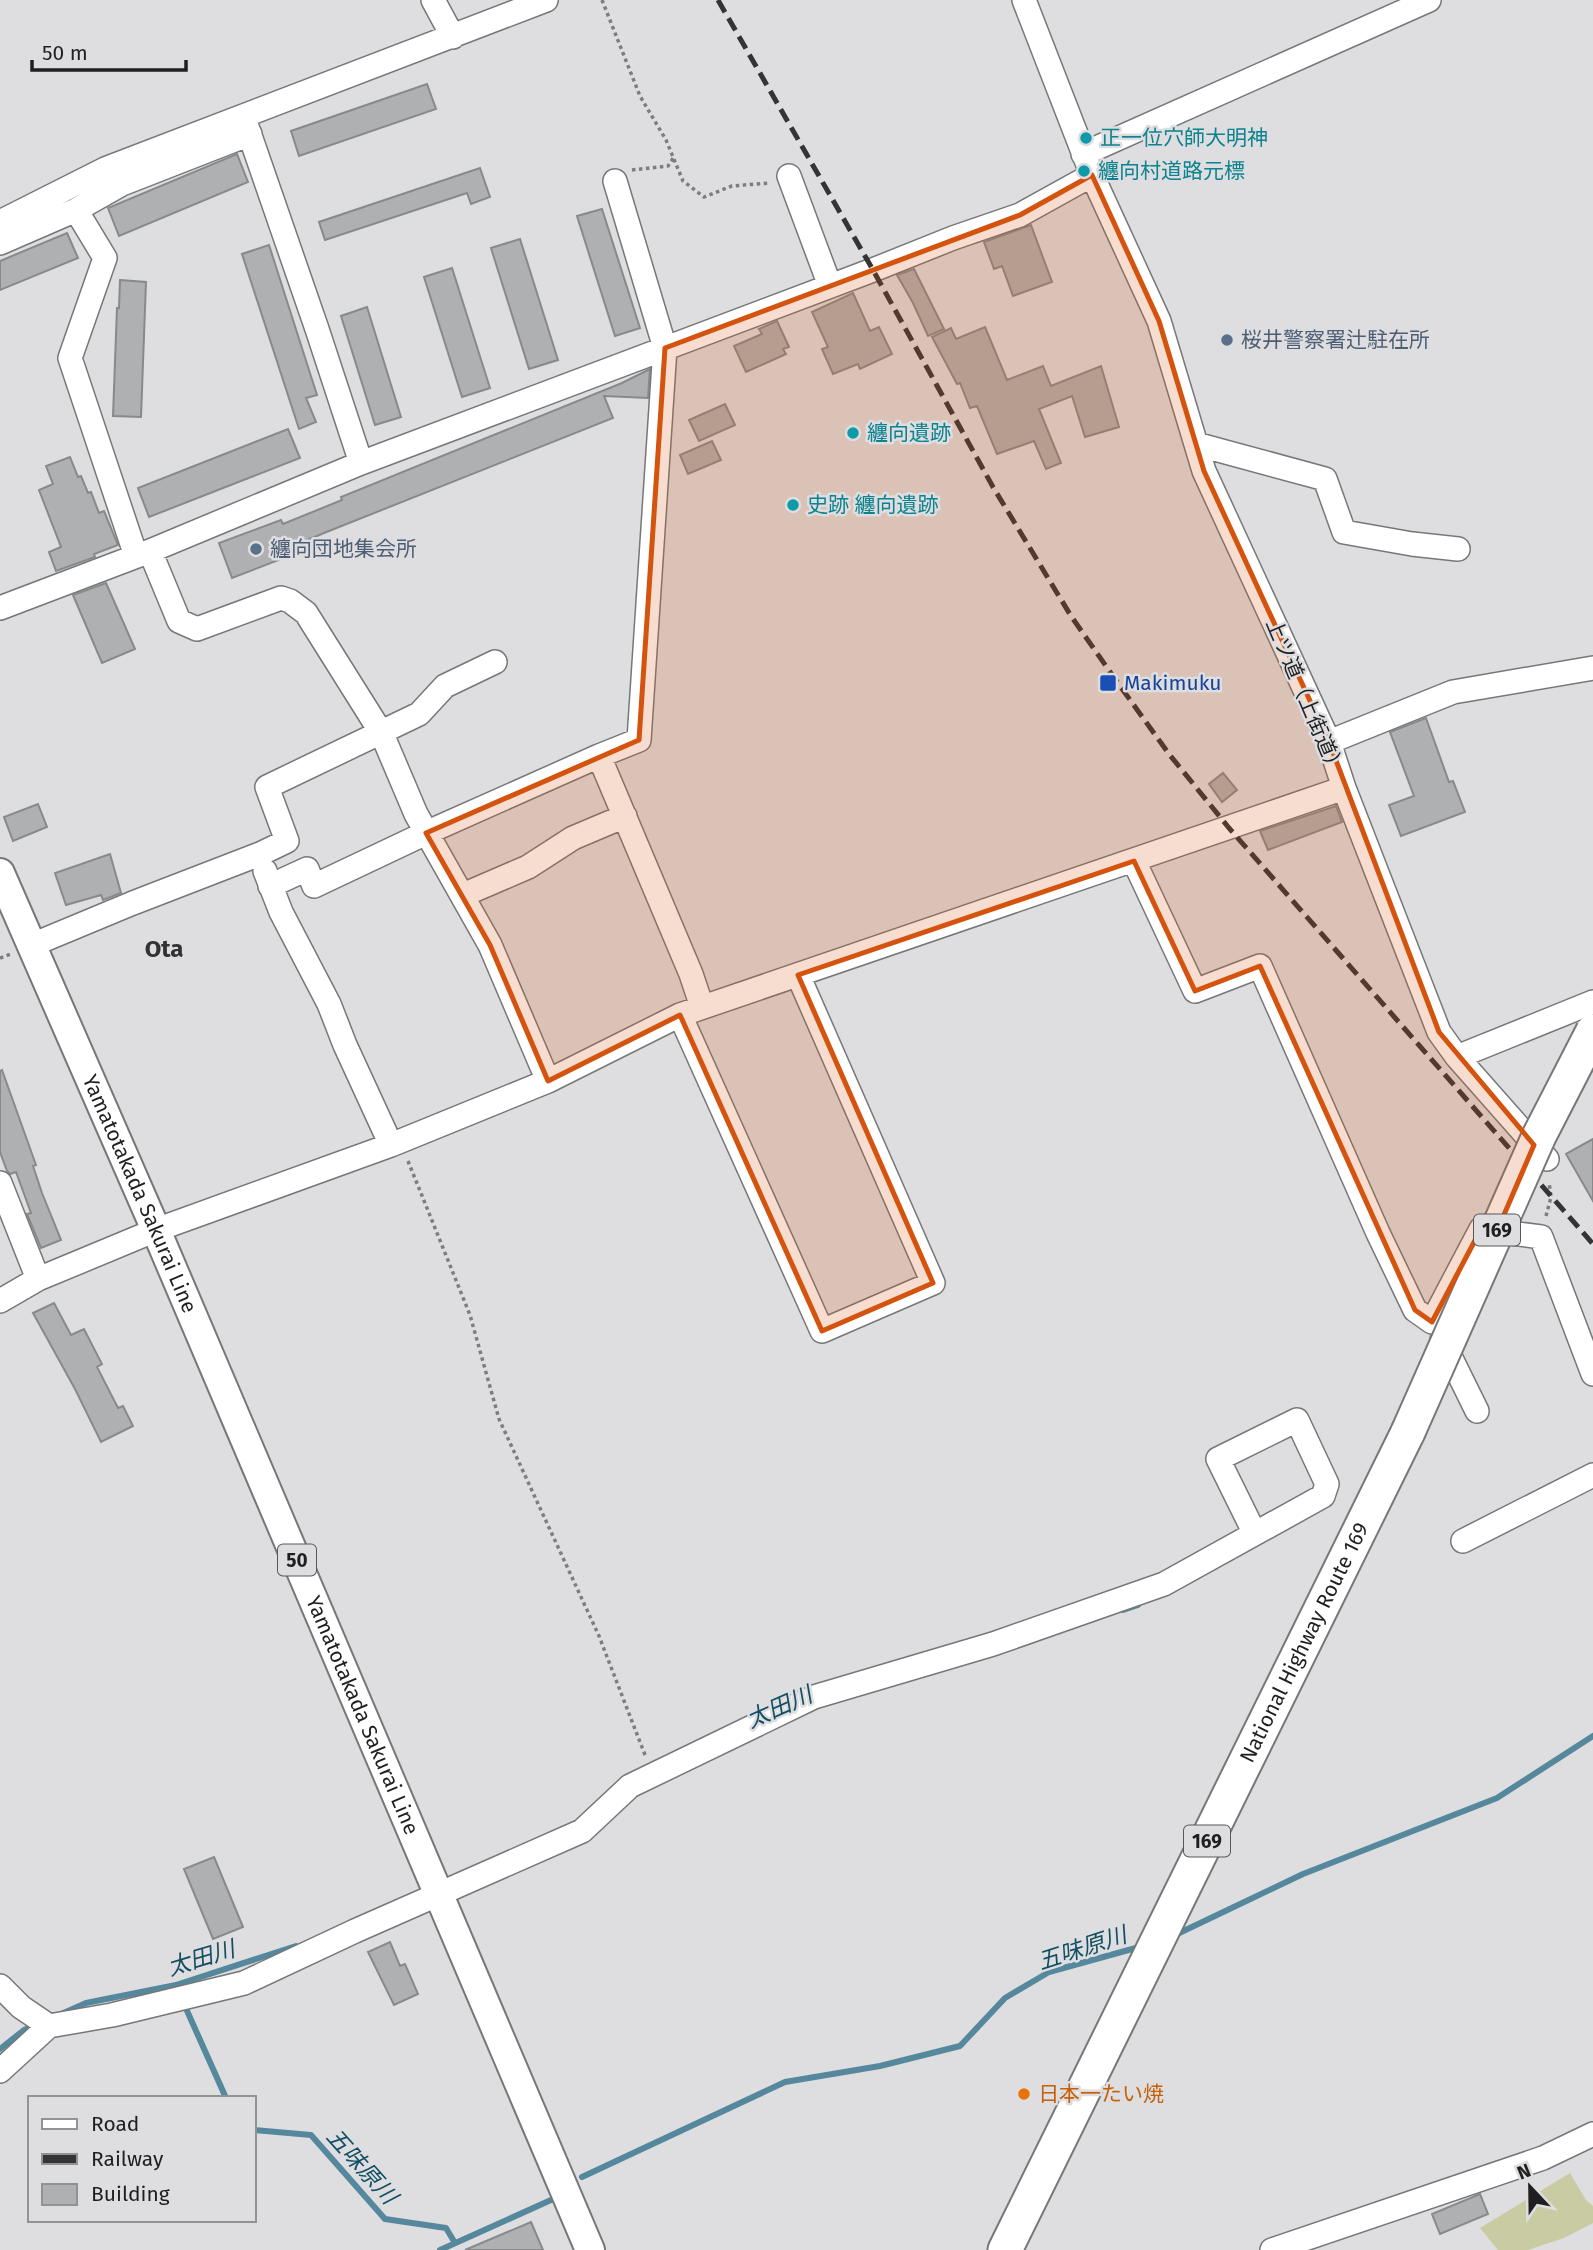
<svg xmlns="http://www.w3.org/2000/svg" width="1593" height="2250" font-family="'Fira Sans','Noto Sans JP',sans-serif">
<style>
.green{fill:#c9cca3}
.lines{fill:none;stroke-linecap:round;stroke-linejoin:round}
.stream{stroke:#56889d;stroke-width:6}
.building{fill:#afb0b1;stroke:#88898a;stroke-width:2}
.minor-casing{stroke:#767778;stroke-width:26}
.major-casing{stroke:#767778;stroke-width:32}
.highway-casing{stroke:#767778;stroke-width:37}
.path{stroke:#7d7d7f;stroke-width:3.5;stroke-dasharray:3.5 3.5;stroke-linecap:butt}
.minor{stroke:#fff;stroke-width:23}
.major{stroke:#fff;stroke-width:28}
.highway{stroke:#fff;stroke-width:33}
.rail{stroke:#343435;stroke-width:5;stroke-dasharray:14 7;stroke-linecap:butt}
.highway-bridge-casing{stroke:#767778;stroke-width:37;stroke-linecap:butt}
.highway-bridge{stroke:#fff;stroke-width:33}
.marked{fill:#d4530e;fill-opacity:0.2;stroke:#d4530e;stroke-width:5;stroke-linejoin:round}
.culture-dot{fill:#0f9aa8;stroke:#dedee0;stroke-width:2.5}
.service-dot{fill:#5c6f8a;stroke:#dedee0;stroke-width:2.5}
.transit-dot{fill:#1a4fb4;stroke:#dedee0;stroke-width:2.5}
.food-dot{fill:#e8710a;stroke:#dedee0;stroke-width:2.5}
.labels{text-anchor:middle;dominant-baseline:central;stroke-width:5;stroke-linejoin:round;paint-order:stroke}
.shield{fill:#dedee0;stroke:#58585a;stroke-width:2}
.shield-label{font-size:19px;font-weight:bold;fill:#1f1f20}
.culture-label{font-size:21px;fill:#0d838f;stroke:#dedee0;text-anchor:start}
.service-label{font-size:21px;fill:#4e5e75;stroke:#dedee0;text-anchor:start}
.transit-label{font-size:21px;fill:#164399;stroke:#dedee0;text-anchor:start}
.street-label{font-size:21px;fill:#1f1f20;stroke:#dedee0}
.food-label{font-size:21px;fill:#c56008;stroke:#dedee0;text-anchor:start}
.water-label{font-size:23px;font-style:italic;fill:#124e63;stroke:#dedee0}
.quarter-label{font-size:24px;font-weight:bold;fill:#313232;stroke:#dedee0}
</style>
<rect width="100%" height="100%" fill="#dedee0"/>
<!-- green -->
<path class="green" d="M1570 2173 1586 2200 1593 2206V2223L1564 2238 1528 2250H1498L1480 2228Z"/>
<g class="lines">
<!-- stream -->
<path class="stream" d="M1123 1610 1138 1605
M1173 1936 1303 1874 1497 1798 1593 1736
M184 2004 226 2098
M59 2015 86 2003 176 1985 296 1946
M0 2049 24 2030 36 2025
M254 2130 311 2135 385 2219 446 2228 455 2243
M582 2177 785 2082 880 2066 960 2046 1005 1998 1049 1972 1143 1946
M440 2250 551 2200"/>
</g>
<!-- building -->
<path class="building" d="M427 84 436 109 299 156 291 131Z
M237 154 248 182 119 236 108 208Z
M480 168 490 197 471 204 467 193 325 240 319 222Z
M602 209 640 328 615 336 577 216Z
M1031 225 1052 282 1013 296 1002 266 994 269 984 242Z
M67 233 78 258 0 290V261Z
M520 239 558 360 529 369 491 248Z
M269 245 317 395 306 398 316 422 299 429 242 254Z
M452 268 490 388 462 397 424 277Z
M914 269 944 329 928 336 913 303 897 275Z
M120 280 146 282 141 417 113 416 117 308H119Z
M853 293 870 331 879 327 892 354 860 369 858 364 833 374 822 349 828 347 812 312Z
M367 307 401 417 375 425 341 316Z
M777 321 789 347 783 349 786 354 746 372 734 346 762 334 759 329Z
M985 327 1007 380 1043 366 1051 386 1101 366 1119 427 1085 437 1072 396 1039 409 1061 463 1046 469 1034 441 997 454 977 406 970 408 960 383 957 384 932 337 951 328 956 339Z
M650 369 648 398 604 396 613 418 324 533 291 547 294 554 232 578 219 543 281 520 283 524 342 500 341 497 622 383Z
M725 404 735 425 699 441 689 420Z
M288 429 300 458 149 517 138 488Z
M712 441 721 460 688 474 680 455Z
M70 457 78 477 81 476 88 493 91 492 99 513 104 511 118 545 94 554 95 557 56 571 49 552 61 547 39 490 53 484 46 466Z
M106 583 135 649 102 663 73 595Z
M1426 718 1449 782 1453 781 1465 812 1401 836 1389 805 1414 796 1390 732Z
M1223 773 1237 790 1222 802 1209 784Z
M38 804 47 827 13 841 4 817Z
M1336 806 1342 822 1268 850 1260 831Z
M110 854 121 893 103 900 101 895 66 905 55 873Z
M2 1070 36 1165 33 1166 42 1193 61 1240 41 1248 27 1214 31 1213 16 1172 10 1174 7 1171 0 1152V1071Z
M1593 1139V1201L1566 1154Z
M54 1303 71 1335 84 1329 102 1364 97 1367 118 1408 123 1406 133 1426 101 1442 75 1389 33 1313Z
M214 1857 243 1927 213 1939 184 1869Z
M390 1942 400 1966 405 1964 418 1994 394 2005 368 1952Z
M1480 2194 1488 2214 1440 2234 1432 2214Z
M531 2222 543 2250H465Z"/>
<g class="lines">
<defs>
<path id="minor" d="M433 0 453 37
M1024 0 1092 175 1159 321 1204 471 1329 742 1344 788 1439 1032 1457 1057 1547 1159
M245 121 317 329 361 463
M1083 154 1429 0
M789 176 830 286
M615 181 665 348 639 740 599 756 691 974 702 1007
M0 222 105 169 546 0
M0 243 76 210
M1196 444 1325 479 1344 532 1412 544 1458 549
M150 551 179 621 197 629 281 598 290 601 306 613 382 734 416 814 490 945 548 1081
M136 556 70 358 105 258 76 210 122 184 250 134
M0 608 150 551 361 463 873 270 953 238 1020 215 1092 175
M1329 742 1453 692 1593 668
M1134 861 1195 991 1260 966 1378 1233 1415 1310 1432 1322 1481 1229 1541 1237 1593 1374
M265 871 281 912 329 1004 345 1045 391 1145
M270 886 307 869 314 886 426 833 599 756
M463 895 528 867 573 838 625 816
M32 945 133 903 260 854 287 841 267 787 419 714 445 686 495 662
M680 1015 822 1331 933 1283 798 975
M1457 1057 1593 1002
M0 1183 38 1279
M0 1301 38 1279 156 1230 391 1145 548 1081 680 1015 1344 788
M1442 1340 1477 1411
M1463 1541 1593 1475
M0 1986 21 2007 49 2026
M0 2071 49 2026 112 2015 244 1983 355 1931 582 1831 630 1786 814 1697 993 1644 1164 1584 1323 1496 1327 1484 1297 1420 1218 1459 1254 1532
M1272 2250 1543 2158 1593 2134"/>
<g id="major">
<path id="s1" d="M0 873 156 1230 590 2250"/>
</g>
<g id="highway">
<path id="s2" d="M1005 2250 1408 1432"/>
</g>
</defs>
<!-- minor casing -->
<use href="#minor" class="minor-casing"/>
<!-- major casing -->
<use href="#major" class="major-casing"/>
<!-- highway casing -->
<use href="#highway" class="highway-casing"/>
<!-- path -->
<path class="path" d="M602 0 640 96 666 140 683 181 704 197 732 186 769 183
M632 170 668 166 674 157
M0 958 11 954
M408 1161 470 1315 499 1419 599 1636 645 1755
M1546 1216 1551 1197 1549 1182"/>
<!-- minor -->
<use href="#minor" class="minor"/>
<!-- major -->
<use href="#major" class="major"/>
<!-- highway -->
<use href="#highway" class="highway"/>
<!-- rail -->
<path class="rail" d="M718 0 873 270 993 487 1071 616 1115 679 1169 754 1229 828 1593 1244"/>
<defs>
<path id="highway-bridge" d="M1408 1432 1539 1136 1593 1031"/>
</defs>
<!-- highway-bridge casing -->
<use href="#highway-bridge" class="highway-bridge-casing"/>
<!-- highway-bridge -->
<use href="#highway-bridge" class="highway-bridge"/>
</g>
<!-- marked area -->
<path class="marked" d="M1092 175 1159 321 1204 471 1329 742 1439 1032 1534 1145 1497 1231 1481 1229 1432 1322 1415 1310 1260 966 1195 991 1134 861 798 975 933 1283 822 1331 680 1015 548 1081 490 945 426 833 639 740 665 348 1020 215Z"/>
<!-- markers -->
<g class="culture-dot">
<circle cx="1086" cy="138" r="7"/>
<circle cx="1084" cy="171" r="7"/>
<circle cx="853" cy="433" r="7"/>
<circle cx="793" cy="505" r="7"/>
</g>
<g class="service-dot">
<circle cx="1227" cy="340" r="7"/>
<circle cx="256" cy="549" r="7"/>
</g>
<rect class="transit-dot" x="1099" y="674" width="18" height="18" rx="3.5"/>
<circle class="food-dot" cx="1024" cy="2094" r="7"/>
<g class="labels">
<!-- shield labels -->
<g class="shield">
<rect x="1474" y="1214.5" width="46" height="31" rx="5"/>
<rect x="278" y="1544.5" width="38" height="31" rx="5"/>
<rect x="1184" y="1825.5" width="46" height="31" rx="5"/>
</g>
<g class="shield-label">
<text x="1497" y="1230">169</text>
<text x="297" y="1560">50</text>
<text x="1207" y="1841">169</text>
</g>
<!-- culture labels -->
<g class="culture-label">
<text x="1100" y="138">正一位穴師大明神</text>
<text x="1098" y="171">纏向村道路元標</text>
<text x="867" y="433">纏向遺跡</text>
<text x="807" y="505">史跡 纏向遺跡</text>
</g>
<!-- service labels -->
<g class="service-label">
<text x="1241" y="340">桜井警察署辻駐在所</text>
<text x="270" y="549">纏向団地集会所</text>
</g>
<!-- transit labels -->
<g class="transit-label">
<text x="1124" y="683">Makimuku</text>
</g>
<!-- street labels -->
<g class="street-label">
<text transform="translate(1305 697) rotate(67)">上ツ道（上街道）</text>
<text stroke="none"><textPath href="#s1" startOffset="350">Yamatotakada Sakurai Line</textPath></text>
<text stroke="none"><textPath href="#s2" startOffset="677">National Highway Route 169</textPath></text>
<text stroke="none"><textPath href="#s1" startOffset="917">Yamatotakada Sakurai Line</textPath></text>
</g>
<!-- food labels -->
<g class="food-label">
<text x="1038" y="2094">日本一たい焼</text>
</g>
<!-- water labels -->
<g class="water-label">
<text transform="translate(779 1707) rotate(-24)">太田川</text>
<text transform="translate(1082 1948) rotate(-18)">五味原川</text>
<text transform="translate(201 1958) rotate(-17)">太田川</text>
<text transform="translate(362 2166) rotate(48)">五味原川</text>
</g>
<!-- quarter labels -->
<g class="quarter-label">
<text x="164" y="949">Ota</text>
</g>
</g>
<!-- legend -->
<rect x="28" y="2096" width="228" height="126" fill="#dedee0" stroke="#929293" stroke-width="2"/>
<rect x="42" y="2119" width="35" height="10" fill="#ffffff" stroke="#929293" stroke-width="2"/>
<text x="91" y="2131" font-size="21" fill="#1f1f20">Road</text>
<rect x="42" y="2154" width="35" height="10" fill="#343435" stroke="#929293" stroke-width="2"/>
<text x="91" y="2166" font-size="21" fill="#1f1f20">Railway</text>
<rect x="42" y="2184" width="35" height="21" fill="#afb0b1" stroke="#929293" stroke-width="2"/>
<text x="91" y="2201" font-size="21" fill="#1f1f20">Building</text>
<!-- north arrow -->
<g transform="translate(1530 2187) rotate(338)" stroke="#dedee0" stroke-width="5" paint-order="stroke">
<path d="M0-5L12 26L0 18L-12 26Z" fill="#1f1f20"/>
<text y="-10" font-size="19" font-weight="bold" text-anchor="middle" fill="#1f1f20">N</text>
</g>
<!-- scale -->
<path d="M32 60v10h154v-10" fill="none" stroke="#1f1f20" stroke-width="3.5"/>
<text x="42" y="60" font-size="21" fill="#1f1f20" stroke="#dedee0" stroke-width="5" paint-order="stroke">50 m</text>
</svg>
